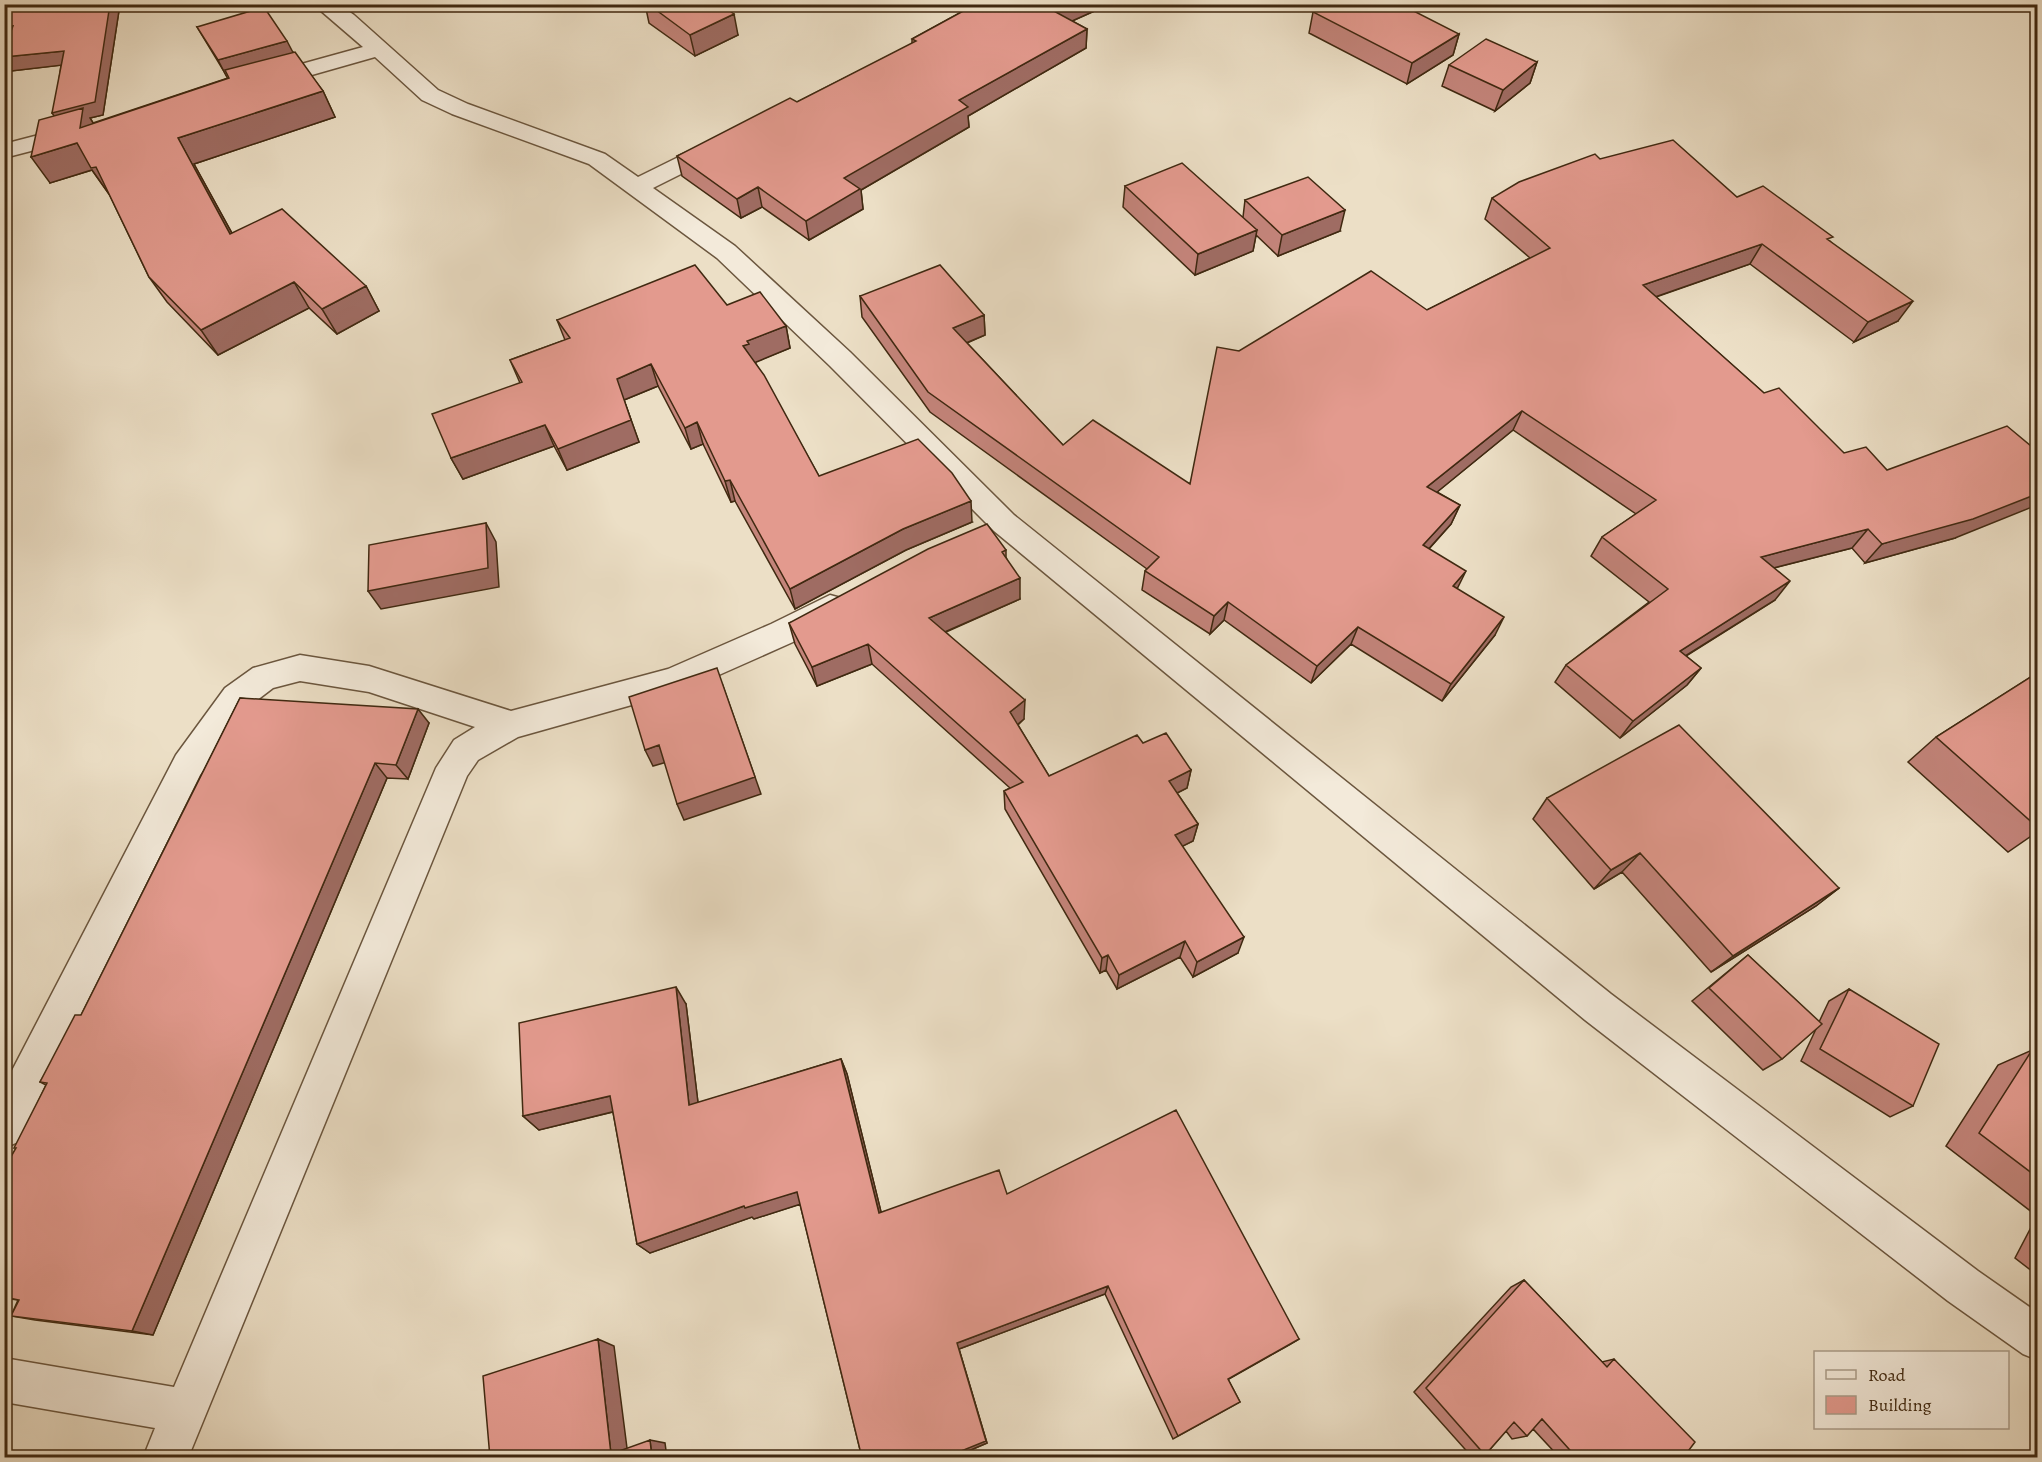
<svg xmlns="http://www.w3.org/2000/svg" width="2042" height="1462" font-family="Alegreya,serif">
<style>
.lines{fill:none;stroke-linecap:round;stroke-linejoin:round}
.minor-casing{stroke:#6b563e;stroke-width:3}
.minor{fill:#f3eada;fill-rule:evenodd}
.wall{fill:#c3847a;stroke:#402911;stroke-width:1.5}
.shaded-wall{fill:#9f6c63;stroke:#402911;stroke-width:1.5}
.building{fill:#e39a8e;stroke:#402911;stroke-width:1.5}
</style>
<rect width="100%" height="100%" fill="#ecdfc6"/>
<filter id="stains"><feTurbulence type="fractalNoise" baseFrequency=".00333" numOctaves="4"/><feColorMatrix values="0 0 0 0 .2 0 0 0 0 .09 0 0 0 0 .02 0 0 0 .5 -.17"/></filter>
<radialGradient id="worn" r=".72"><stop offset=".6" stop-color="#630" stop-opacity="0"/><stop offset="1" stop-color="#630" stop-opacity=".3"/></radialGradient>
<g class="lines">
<defs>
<path id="minor" d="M313 4H338L354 15 438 90 468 104 605 154 638 177 711 141 719 139 727 141 731 146 727 151 653 188 735 246 850 352 1014 515 1611 994 1978 1271 2038 1313V1360L2023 1354 1948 1301 1585 1020 994 531 830 366 717 258 589 164 452 114 422 100 375 57 266 88 258 86 255 81 258 76 363 47Z
M77 125 85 127 89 132 85 137 4 158V144Z
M830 595 841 598 845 607 841 616 793 642 685 690 518 737 478 760 467 776 188 1458H143L155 1428 4 1402V1358L174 1387 436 768 454 740 475 727 369 692 300 681 273 688 247 708 200 775 18 1142 4 1148V1086L176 755 225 688 253 668 300 655 369 666 511 711 668 669 771 624Z"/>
</defs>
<!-- minor casing -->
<use href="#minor" class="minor-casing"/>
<!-- minor -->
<use href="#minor" class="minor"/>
</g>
<!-- wall -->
<path class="wall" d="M4 4H120L103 115 90 118 93 123 228 78 197 27 293 52 323 91 335 117 194 164 232 233 366 286 379 311 337 334 309 308 218 355 167 302 149 277 109 194 92 170 50 183 54 116 61 65 11 71 4 62V50L8 41 4 42Z
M645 4H720L738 35 695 56 649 23Z
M976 4H1110L1072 21 1087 29 1086 48 968 116 969 127 861 190 863 209 809 240 762 207 741 218 682 176 677 156 797 102 912 44V39Z
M1313 12 1459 34 1453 55 1407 84 1309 33Z
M1537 62 1530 83 1495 111 1442 86 1449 65Z
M1600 159 1737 197 1830 241 1898 321 1854 342 1750 264 1656 297 1764 393 1844 453 1887 470 1955 538 1865 563 1852 548 1774 568 1775 600 1686 656 1701 668 1687 685 1620 738 1555 682 1566 665 1649 602 1591 556 1602 537 1636 514 1513 430 1437 492 1460 505 1451 524 1429 549 1457 589 1495 635 1442 701 1351 644 1311 683 1224 620 1210 634 1142 590 1145 571 1147 569 930 412 862 317 860 296 984 315 985 335 967 343 1063 445 1190 484 1239 351 1427 310 1530 258 1485 219 1492 198Z
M1125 186 1243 217 1245 200 1340 231 1278 256 1256 235 1253 251 1195 275 1123 207Z
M727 305 786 326 790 348 755 362 819 476 972 522 906 550 795 609 735 501 731 502 703 444 691 449 658 386 624 400 639 442 567 470 554 446 463 479 451 458 520 383 510 360 565 340 557 320Z
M1006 550V557L1020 599 946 632 1024 719 1018 725 1049 776 1143 743 1191 770 1187 788 1177 793 1198 824 1193 841 1182 846 1238 953 1193 977 1180 957 1117 989 1106 970 1100 973 1005 809 1004 791 1010 788 872 664 817 686 795 644 789 623Z
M2037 673V832L2008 852 1908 762 1936 737Z
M240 698 429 723 408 779 387 778 153 1335 35 1320 11 1316 18 1300 4 1298V1169L16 1148 46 1085 40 1082 81 1015Z
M1547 798 1839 888 1816 906 1711 972 1622 872 1594 889 1533 819Z
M1748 955 1819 1022 1829 1001 1849 989 1913 1106 1890 1117 1801 1061 1816 1029 1782 1059 1763 1070 1692 1001Z
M686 1004 698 1103 841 1059 847 1074 881 1212 1007 1194 1299 1339 1228 1379 1240 1402 1173 1439 1105 1294 959 1349 987 1443 952 1458H862L800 1204 754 1219 752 1217 650 1253 637 1244 613 1112 539 1130 523 1116Z
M2032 1050 2037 1054V1275L2015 1258 2037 1216 1946 1146 1998 1065Z
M1524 1280 1602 1362 1614 1359 1683 1458H1560L1533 1429 1527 1436 1512 1439 1506 1431 1485 1455 1472 1457 1414 1392 1511 1287Z"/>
<!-- shaded-wall -->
<path class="shaded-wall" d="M110 4H120L103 115 90 118 100 134 61 126 52 113Z
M1065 4H1110L1052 30V10Z
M734 14 738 35 695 56 690 35Z
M13 26 22 39 4 42V27Z
M1087 29 1086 48 968 116 969 127 861 190 863 209 809 240 806 221 844 178 959 100Z
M1459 34 1453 55 1407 84 1412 63Z
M287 41 298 62 229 81 218 60Z
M64 51 72 64 11 71 4 62V57Z
M1537 62 1530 83 1495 111 1503 90Z
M323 91 335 117 194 164 246 259 230 234 178 138Z
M77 143 96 167 114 192 109 194 92 170 50 183 31 157Z
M758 187 762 207 741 218 737 199Z
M1345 210 1340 231 1278 256 1282 235Z
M1257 230 1253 251 1195 275 1198 254Z
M1762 244 1750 264 1632 305 1643 285Z
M294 282 309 308 218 355 201 330Z
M366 286 379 311 337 334 322 309Z
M1913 301 1898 321 1854 342 1868 322Z
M984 315 985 335 954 348 953 328Z
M786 326 790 348 754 363 743 346 747 341Z
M651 364 658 386 624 400 639 442 567 470 558 449 617 379Z
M1522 411 1513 430 1420 506 1427 487Z
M697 422 703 444 691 449 685 428Z
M545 425 554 446 463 479 451 458Z
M730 480 735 501 731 502 725 481Z
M2037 494V505L1955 538 1865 563 1882 544Z
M971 501 972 522 906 550 795 609 790 589 903 529Z
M1460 505 1451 524 1415 564 1423 545Z
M486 523 496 542 499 587 381 609 368 591Z
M1868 529 1852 548 1746 575 1761 557Z
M1466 571 1457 589 1453 586Z
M1020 578V599L931 638 929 618Z
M1790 581 1775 600 1666 668 1680 651Z
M1228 602 1224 620 1210 634 1214 616Z
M1504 617 1495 635 1442 701 1451 684Z
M1358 627 1351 644 1311 683 1317 666Z
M868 644 872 664 817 686 812 667Z
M1701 668 1687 685 1620 738 1633 721Z
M723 686 761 794 684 820 677 804Z
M1025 700 1024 719 1010 731V712Z
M418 709 429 723 408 779 396 765Z
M659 745 667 762 653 766 645 750Z
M375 763 387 778 153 1335 132 1331Z
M1191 770 1187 788 1165 799 1169 781Z
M1198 824 1193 841 1171 852 1175 835Z
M1640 853 1622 872 1594 889 1611 870Z
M1839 888 1816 906 1711 972 1733 956Z
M1244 937 1238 953 1193 977 1197 962Z
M1185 941 1180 957 1117 989 1119 975Z
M1108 955 1106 970 1100 973 1102 958Z
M676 987 686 1004 700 1119 689 1105Z
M841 1059 847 1074 884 1224 879 1213Z
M610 1096 624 1109 539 1130 523 1116Z
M797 1192 804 1203 754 1219 752 1217 650 1253 637 1244 744 1206Z
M1108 1286 1105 1294 959 1349 987 1443 952 1458H944L957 1343Z
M598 1339 614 1346 628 1456 611 1454Z
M1299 1339 1289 1345 1220 1384 1228 1379Z
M650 1440 665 1443 667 1458H652Z"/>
<!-- building -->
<path class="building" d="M4 4H110L95 102 52 113 64 51 4 57V50L13 26 4 27Z
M648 4H720L734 14 690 35Z
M976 4H1065L1052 10 1087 29 959 100 968 107 844 178 860 189 806 221 758 187 737 199 677 156 790 98 797 102 916 41 912 39Z
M1325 4H1400L1459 34 1412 63 1313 12Z
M264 7 287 41 218 60 197 27Z
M1486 39 1537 62 1503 90 1449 65Z
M295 52 323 91 178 138 230 234 282 209 366 286 322 309 294 282 201 330 149 277 96 167 91 168 77 143 31 157 39 120 83 108 80 128 229 78 225 70Z
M1673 140 1737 197 1763 186 1833 237 1827 239 1913 301 1868 322 1762 244 1643 285 1764 393 1779 388 1844 453 1866 447 1887 470 2007 426 2037 451V494L1973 519 1882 544 1868 529 1761 557 1790 581 1680 651 1701 668 1633 721 1566 665 1668 589 1602 537 1656 500 1522 411 1427 487 1460 505 1423 545 1466 571 1453 586 1504 617 1451 684 1358 627 1317 666 1228 602 1214 616 1145 571 1159 557 928 392 860 296 940 265 984 315 953 328 1063 445 1093 420 1190 484 1217 347 1239 351 1371 271 1427 310 1550 248 1492 198 1519 182 1595 154 1600 159Z
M1182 163 1257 230 1198 254 1125 186Z
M1308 177 1345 210 1282 235 1245 200Z
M695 265 727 305 760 292 786 326 747 341 749 344 743 346 764 375 819 476 918 439 952 473 971 501 903 529 790 589 730 480 725 481 697 422 685 428 651 364 617 379 631 420 558 449 545 425 451 458 432 414 522 382 510 360 570 338 557 320Z
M486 523 488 568 368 591 369 545Z
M987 524 1006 550 1002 552 1020 578 929 618 1025 700 1010 712 1049 776 1137 735 1143 743 1166 733 1191 770 1169 781 1198 824 1175 835 1244 937 1197 962 1185 941 1119 975 1108 955 1102 958 1004 791 1023 782 868 644 812 667 789 623 928 549Z
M717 668 755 777 677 804 659 745 645 750 629 697Z
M2037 673V827L1936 737Z
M240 698 418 709 396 765 375 763 132 1331 11 1316 19 1300 4 1297V1169L16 1148H14L47 1083 40 1082 75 1015H81Z
M1679 725 1839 888 1733 956 1640 853 1611 870 1547 798Z
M1748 955 1822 1024 1782 1059 1709 988Z
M676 987 689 1105 841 1059 879 1213 999 1170 1007 1194 1176 1110 1299 1339 1228 1379 1240 1402 1178 1436 1108 1286 957 1343 986 1441 944 1458H862L797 1192 745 1208 744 1206 637 1244 610 1096 523 1116 519 1023Z
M1849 989 1939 1044 1913 1106 1820 1049Z
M2032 1050 2037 1054V1177L1979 1133Z
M1524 1280 1607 1367 1614 1359 1695 1442 1683 1458H1577L1542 1419 1527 1436 1514 1422 1485 1455 1426 1388Z
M598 1339 611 1454 650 1440 652 1458H490L483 1376Z"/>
<!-- margin -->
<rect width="2042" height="1462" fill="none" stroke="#ecdfc6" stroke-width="24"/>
<rect x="6" y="6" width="2030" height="1450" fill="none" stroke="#402911" stroke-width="3"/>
<rect x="12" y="12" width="2018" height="1438" fill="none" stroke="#402911" stroke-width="1.5"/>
<!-- legend -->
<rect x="1814" y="1351" width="195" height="78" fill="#f3eada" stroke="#ab9d8a" stroke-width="1.5"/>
<rect x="1826" y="1370" width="30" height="9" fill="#f3eada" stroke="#ab9d8a" stroke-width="1.5"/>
<text x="1868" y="1381" font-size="18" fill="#402911">Road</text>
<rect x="1826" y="1396" width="30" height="18" fill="#e39a8e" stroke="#ab9d8a" stroke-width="1.5"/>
<text x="1868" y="1411" font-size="18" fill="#402911">Building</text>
<rect width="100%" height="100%" filter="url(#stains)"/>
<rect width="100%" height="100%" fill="url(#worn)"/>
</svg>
